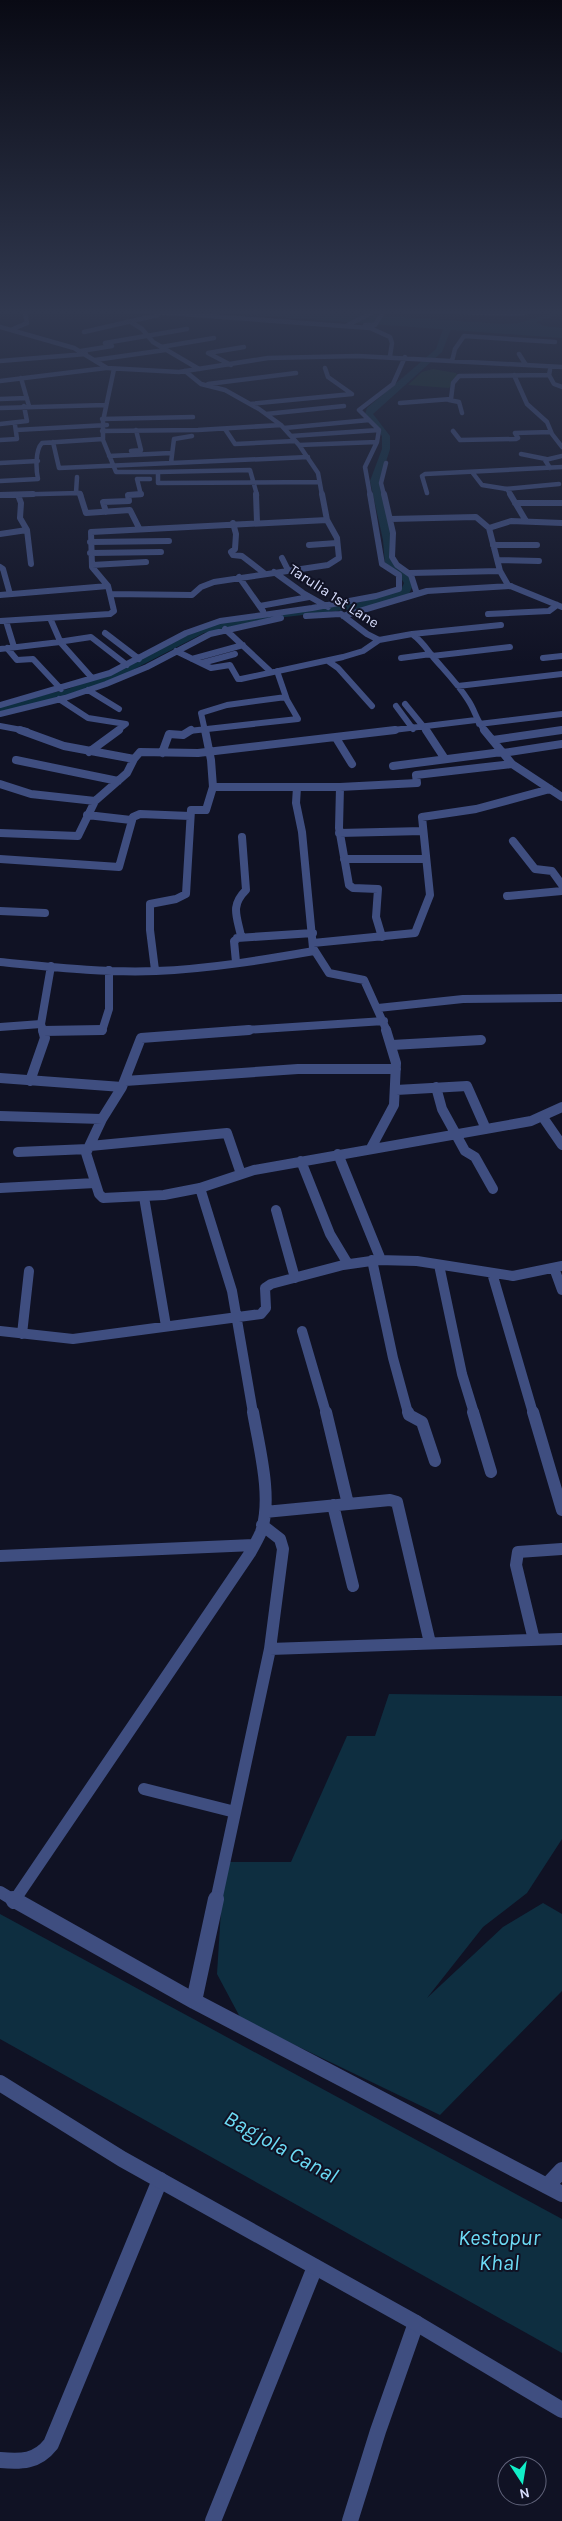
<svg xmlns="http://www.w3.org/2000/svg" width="562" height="2521" font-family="Karla,sans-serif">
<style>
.green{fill:#142e26}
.water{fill:#0e2e40}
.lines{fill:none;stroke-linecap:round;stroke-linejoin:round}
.canal{fill:#0e2e40;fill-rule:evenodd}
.minor-far5{stroke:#3f4e80;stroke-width:4.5}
.minor-far4{stroke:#3f4e80;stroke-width:6}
.minor-far3{stroke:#3f4e80;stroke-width:8}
.minor-far2{stroke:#3f4e80;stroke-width:10}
.minor-far1{stroke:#3f4e80;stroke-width:12}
.minor{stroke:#3f4e80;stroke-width:16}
.tertiary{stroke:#3f4e80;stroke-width:16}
.labels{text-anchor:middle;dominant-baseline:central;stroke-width:4;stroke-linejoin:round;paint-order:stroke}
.far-street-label{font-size:15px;fill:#d7ddfc;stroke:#101224}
.near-water-label{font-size:22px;font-style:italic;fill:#6cdbf5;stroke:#101224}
</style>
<rect width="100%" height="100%" fill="#101224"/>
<!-- green -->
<path class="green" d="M433 369 456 373 458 376 449 388 408 385 422 372Z"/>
<!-- water -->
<path class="water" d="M182 310H298L503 324 519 323 562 310V314L536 322 544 326 562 328V338Z
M389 1694 562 1696V1839L527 1893 483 1927 427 1998 503 1927 543 1903 562 1914V1991L440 2115 241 2019 217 1974 224 1862H291L347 1736H375Z
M0 1914 562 2219V2353L0 2039Z"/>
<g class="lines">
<!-- canal -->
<path class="canal" d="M447 327 451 329 442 352 373 414 390 436V449L380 481 393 540 395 564 407 571 414 583 409 594 362 608 260 620 204 633 121 676 76 693 0 712V706L68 689 113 672 196 629 260 614 361 602 401 590 404 583 399 575 385 565 383 540 370 481 382 449V436L365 414 367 408 436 349 443 329Z"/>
<!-- minor-far5 -->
<path class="minor-far5" d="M128 310 370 328 390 337 392 343 390 356
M403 310 518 314 535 310
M131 322 142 329 153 342 199 369
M348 325 377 310
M365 325H375L383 312 378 310
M0 327 74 348 107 368 179 372 268 358 358 356 562 367
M13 329 27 323 25 313 29 310
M84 332 158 315
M105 343 187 329
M161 347 214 338
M81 351 112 346
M519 354 526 365
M95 360 165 350
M0 361 86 354
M452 361 455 349 464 336 555 342
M231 365 208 353 244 347
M550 370 549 375 554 384 562 387
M185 371 201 384 225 390 259 409 281 425 299 445 318 473 322 495
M514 375 527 404 547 422 552 434 562 447
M21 378 29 406
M0 381 106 368
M208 384 296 373
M0 399 27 398
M449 400 459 402 462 413
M400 403 451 399 453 383 459 376 549 375
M250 404 352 394 328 377 325 368
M0 408 105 405
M266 414 344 406
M102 419 193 417
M0 424 27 421 24 406
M284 428 369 420
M225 429 235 444 295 441
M16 430 107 425
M102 431 198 430 281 425
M453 431 460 440 516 439 518 438 515 433 551 432
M291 436 379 430
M0 440 17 439 15 425
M103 440 116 472H158V483L319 482
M53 442 59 468 308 457
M299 445 377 442
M131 451 141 450 136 430
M521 454 546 459
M109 456 171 453
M0 463 38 461
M171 463 174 439 192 436
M550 468 545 460 562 456
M158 472 250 470 257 495
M472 472 482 485 507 489 511 495
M0 481 38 479C36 470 35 450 42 443L103 439V421L114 369
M505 489 559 484
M76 493 77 477
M427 493 422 476 425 474 562 467
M0 495 80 493 81 495
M128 495H141L137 479H150
M370 495 365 467 377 442 379 430 359 410 393 384 405 357
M384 495 381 483 386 463"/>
<!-- minor-far4 -->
<path class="minor-far4" d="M80 494 86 513 130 510 139 528
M256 494 257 522
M322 494 327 520
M384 494 393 533 392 557 397 565 411 575 417 594
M510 494 526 521
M0 495 33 494
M515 503H562
M106 512 103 502 129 501 128 495 141 494
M390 519 476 517 489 528
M327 520 337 538 339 558 328 565 214 582 201 587 192 595 110 594 108 586 92 567 91 532Z
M233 523 236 534 235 549 231 552 233 555 242 556 264 573
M562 523 511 521 489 528 500 571 508 585 562 607
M27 530 31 564
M0 534 27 530 20 518 21 503 18 495
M90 542 169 541
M309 545 337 543
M493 545H537
M90 553 161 552
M282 558 288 570
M498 560 539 561
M92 565 146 562
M0 567 3 569 10 594
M274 572 303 593 328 607
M410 573 500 571
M239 577 263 611
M0 595 108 586
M260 606 309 597
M341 614 367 634 379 640
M488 614 549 611 557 605
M306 616 340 614
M343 616 427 591 511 586
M50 618 60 641
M0 621 110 614 114 611 110 594
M6 621 14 647
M225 629 271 672
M105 633 139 659
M412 634 501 625
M58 642 91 637 127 665
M7 648 17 660 33 659 61 689
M0 649 60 642 92 678
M176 651 211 668 230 665 238 679H241L343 657 363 651 379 640 412 634C422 641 426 648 433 657 445 671 458 684 468 700 475 710 476 720 485 731
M432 656 510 647
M401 658 431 654
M543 658 562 656
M192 659 243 645
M328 661 338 668 372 706
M202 663 235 654
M458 686 562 674
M88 690 119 709
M59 699 88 718 126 724 117 731
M405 704 427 731
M0 705 110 673 186 633 220 621 312 608 376 596 399 589V575L382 564 370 494
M396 706 413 729
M0 714 65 698 106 684 147 667 210 634 281 618
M479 724 562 714
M0 726 27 731
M189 731 298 719 287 700 277 671
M205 731 201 713 227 705 286 697
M385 731 476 720
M556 731 562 730"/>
<!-- minor-far3 -->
<path class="minor-far3" d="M20 730 64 746 134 759 140 752 198 753 395 730
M205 730 211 760 213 787H340L417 783 416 775 512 764
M426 730 445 759
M484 730 512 764 562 797
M336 738 352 764
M493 740 562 730
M89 752 119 730
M162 753 169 734 183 735 191 730
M503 753 562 744
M16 760 118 781
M393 766 502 752
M0 784 31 794 95 801
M297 787 296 803 302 832 313 948 329 973 364 980 387 1031
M340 787 339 828 349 885 353 888 378 889 376 917 382 937
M87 815 131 820
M0 833 78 836 95 801 127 773 134 759
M339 833 423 831
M513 841 535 869 552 871 562 885
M0 859 119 867 133 817 140 814 190 816
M344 859H426
M507 896 562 891
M0 911 45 913
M237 938 313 933
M313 943 415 933 430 895 422 817 476 809 550 789
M0 962C52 967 104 973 156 971 209 969 262 960 314 951
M236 962 234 941 241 936C237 916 230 906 246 890L242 837
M155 970 150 930V904L176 899 186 894 191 810H206L213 787
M378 1008 463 999 562 998
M0 1027 41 1024
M43 1031 41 1024 51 966
M102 1031 109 1009V970
M229 1031 384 1021"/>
<!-- minor-far2 -->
<path class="minor-far2" d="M249 1030 141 1038 122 1087 102 1119 86 1153 99 1194 103 1198 164 1195 200 1188 254 1170 531 1121 562 1107
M43 1031 102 1030
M392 1045 481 1040
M0 1078 122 1087
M30 1081 45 1038 43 1030
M125 1081 298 1069H396
M436 1087 442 1109 465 1151 475 1157 493 1189
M396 1090 467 1086 486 1129
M0 1116 102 1119
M542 1116 562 1145
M90 1146 227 1133 241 1174
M371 1148 394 1105 396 1063 386 1030
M18 1152 88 1149
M338 1154 381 1260
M301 1161 330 1234 348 1264
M0 1188 95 1183
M200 1188 232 1291 253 1413
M144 1197 166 1326
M276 1210 295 1278
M372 1260 393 1358 408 1413
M439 1265 462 1374 474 1413
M554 1268 562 1290
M492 1273 533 1413
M0 1331 73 1339 261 1314 266 1308 265 1288 271 1284 343 1265 378 1260 417 1261 513 1276 562 1266
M302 1331 326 1413
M22 1334 29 1271"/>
<!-- minor-far1 -->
<path class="minor-far1" d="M326 1412 348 1504
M408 1412 409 1415 422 1422 435 1461
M473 1412 491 1472
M533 1412 562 1510
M333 1505 353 1586
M265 1512 390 1500 397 1502 430 1643
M0 1556 254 1545
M534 1640 516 1565 518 1552 562 1549
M270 1649 562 1639
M144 1789 235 1812
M0 1892 15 1901
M14 1901 250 1553C254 1546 258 1539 261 1532 273 1498 259 1447 253 1412
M216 1901 270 1649 283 1549 280 1539 262 1525"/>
<!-- minor -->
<path class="minor" d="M13 1899 194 2001 562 2194
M14 1901 15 1899
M194 2001 216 1899
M547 2186 562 2170
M0 2460C21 2462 37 2462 51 2444L160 2180
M213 2521 315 2267
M350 2521 378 2431 416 2323"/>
<!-- tertiary -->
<path class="tertiary" d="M0 2083 122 2159 416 2323 562 2410"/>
</g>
<!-- sky -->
<linearGradient id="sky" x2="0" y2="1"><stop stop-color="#090a14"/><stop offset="0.47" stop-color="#313950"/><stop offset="1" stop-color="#313950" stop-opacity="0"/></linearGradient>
<rect width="562" height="663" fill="url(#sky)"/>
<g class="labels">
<!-- far-street labels -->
<g class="far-street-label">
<text transform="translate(334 596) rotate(33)">Tarulia 1st Lane</text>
</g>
<!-- near-water labels -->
<g class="near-water-label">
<text transform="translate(281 2147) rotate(29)">Bagjola Canal</text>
<text x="499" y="2238">Kestopur<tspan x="499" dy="25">Khal</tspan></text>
</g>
</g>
<!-- north arrow -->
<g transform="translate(522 2481) rotate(168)"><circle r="24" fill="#101224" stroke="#60637a"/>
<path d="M0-4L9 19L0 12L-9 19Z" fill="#11eec7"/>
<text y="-8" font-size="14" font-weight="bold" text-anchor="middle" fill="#d7ddfc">N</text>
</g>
</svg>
